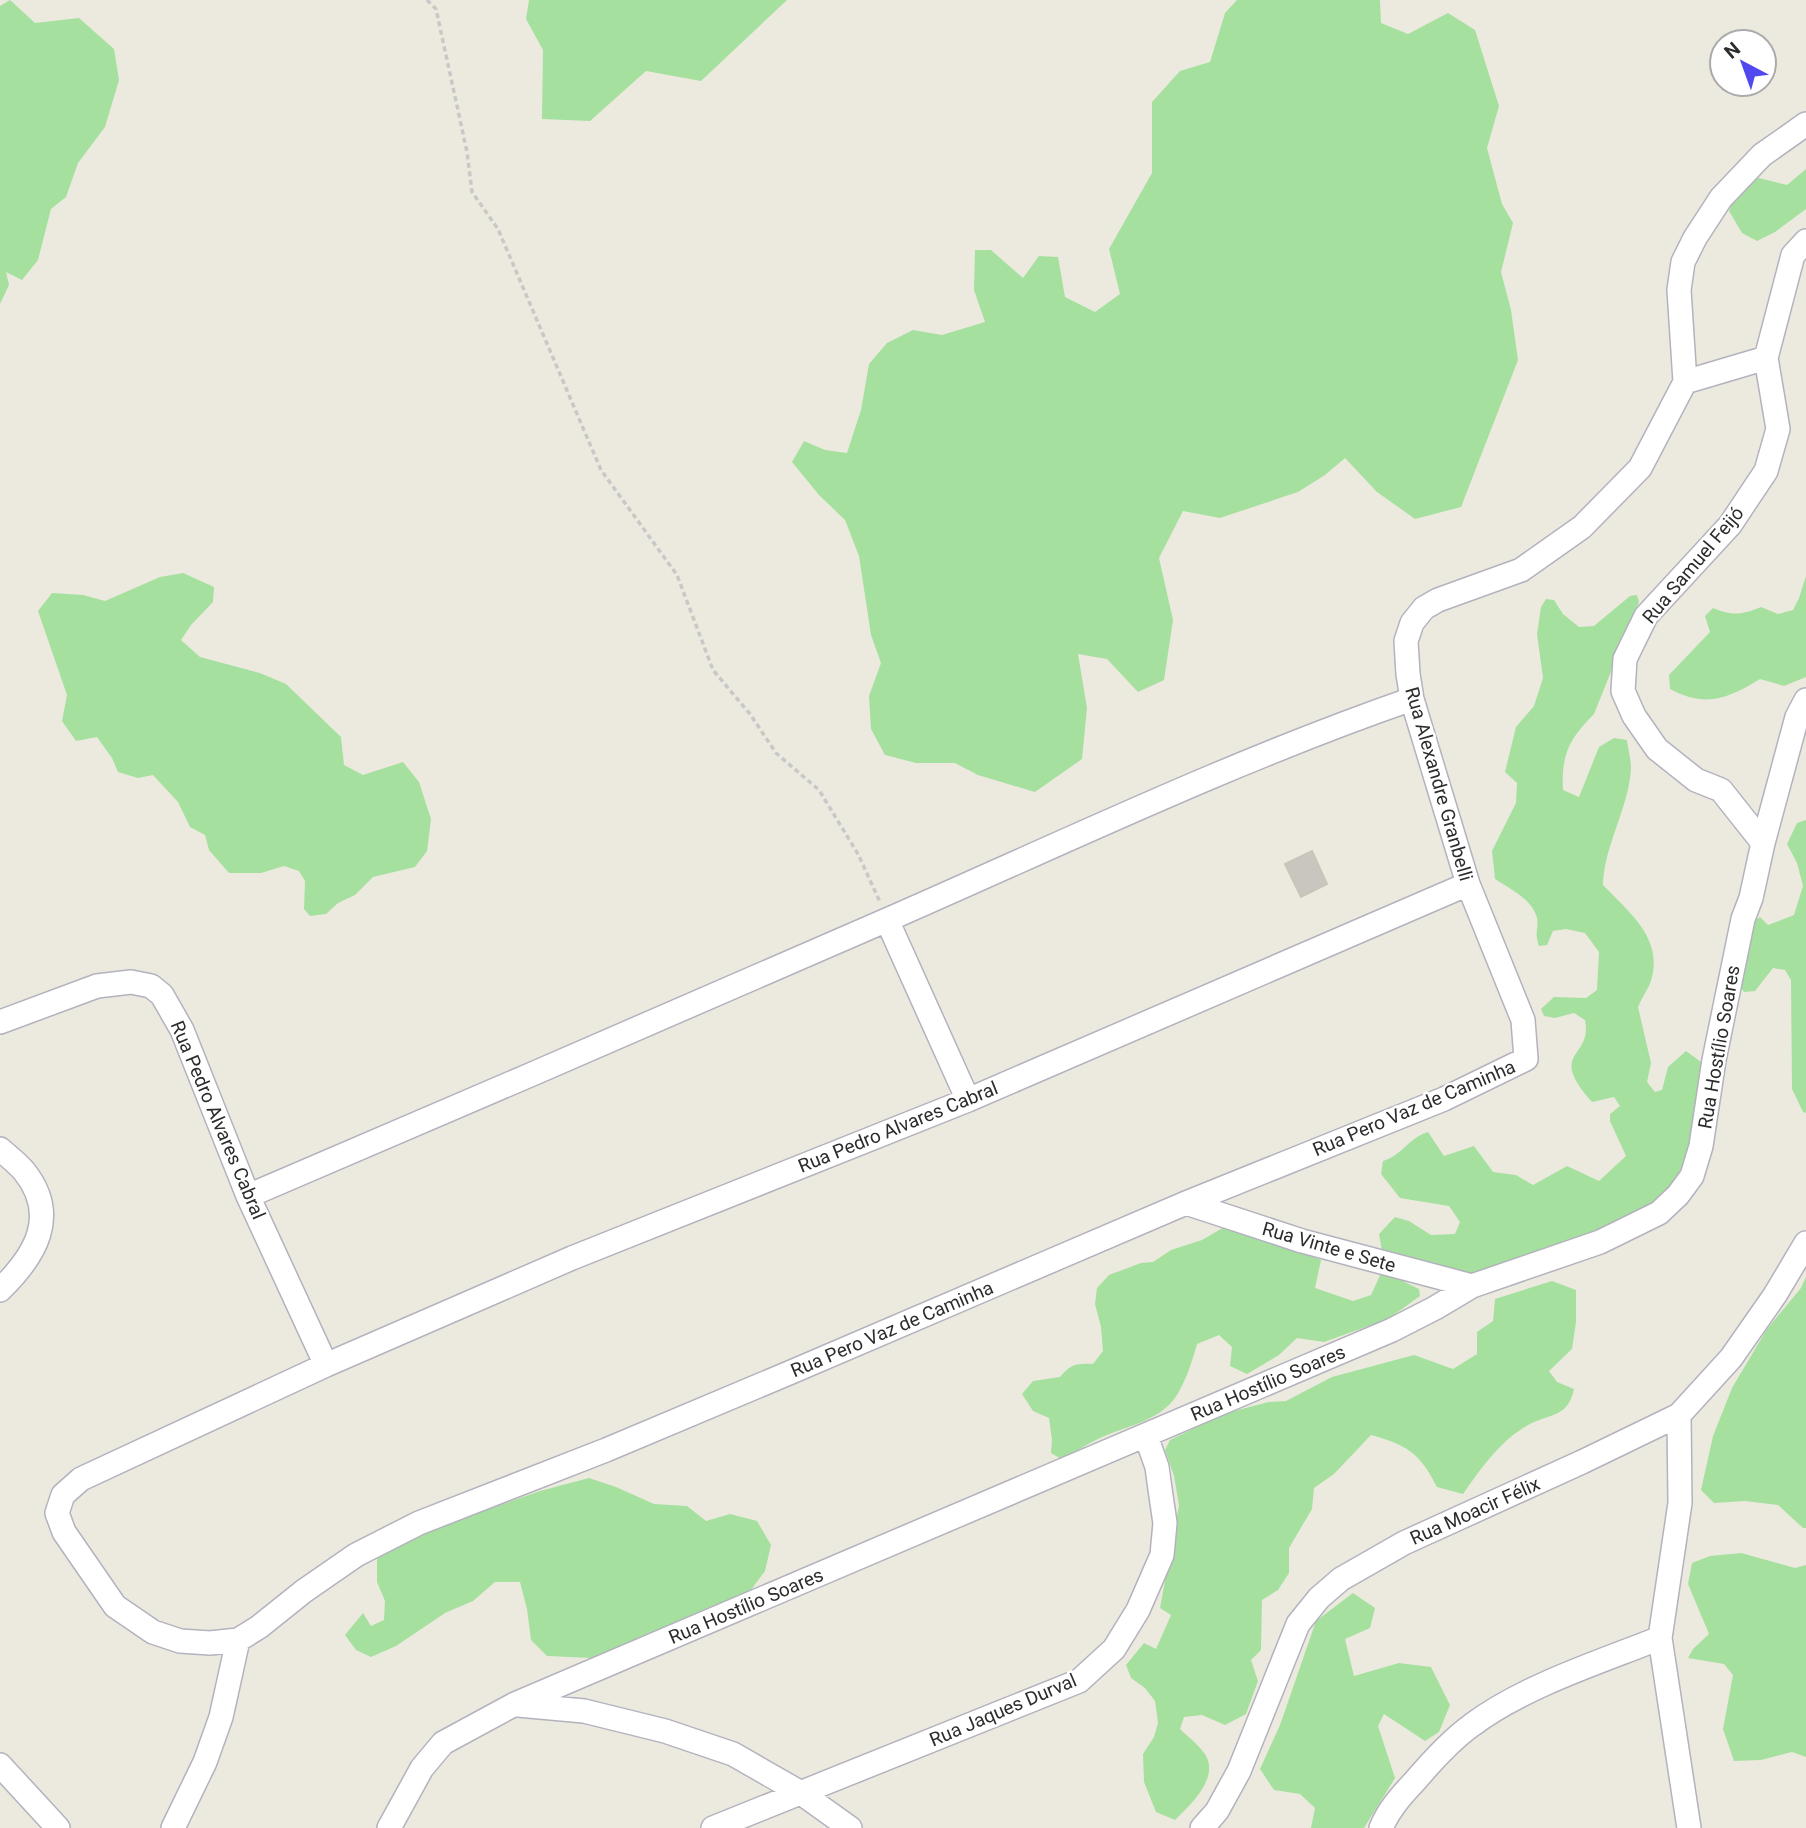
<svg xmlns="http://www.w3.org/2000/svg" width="1806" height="1828" font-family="Roboto,sans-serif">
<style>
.green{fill:#a5e09e}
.building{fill:#c8c6be;stroke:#c8c6b8;stroke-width:2}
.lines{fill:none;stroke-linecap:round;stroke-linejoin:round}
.street-casing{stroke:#b3b2be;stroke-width:26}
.path{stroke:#c8c8c8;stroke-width:3.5;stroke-dasharray:5 3.5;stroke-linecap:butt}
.street{stroke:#fff;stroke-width:23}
.labels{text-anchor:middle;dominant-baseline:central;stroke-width:5;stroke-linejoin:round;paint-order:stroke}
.street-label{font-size:19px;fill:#2c2c2c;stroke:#fff}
</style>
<rect width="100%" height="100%" fill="#eceadf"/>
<!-- green -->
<path class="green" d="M10 0 35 23 79 18 114 49 119 80 105 127 78 163 66 197 51 209 38 260 22 280 6 272 9 285 0 304V6Z
M529 0H787L701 81 646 71 590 121 542 119 543 50 526 19Z
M1237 0H1380L1381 23 1408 34 1448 13 1475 30 1499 106 1487 148 1502 204 1513 223 1501 272 1511 310 1518 360 1461 507 1415 519 1377 492 1345 458 1325 475 1298 492 1220 518 1183 511 1159 558 1173 620 1164 680 1138 692 1107 659 1078 654 1087 708 1082 759 1035 792 978 775 955 763H916L885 755 871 729 869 696 881 663 871 635 859 556 845 520 819 495 792 462 804 441 825 450 847 453 861 410 869 364 887 343 913 330 942 335 985 322 974 290 975 250H991L1023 278 1039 256 1058 257 1065 297 1095 312 1120 294 1109 249 1152 173V102L1180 71 1210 62 1225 13Z
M1806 169V209L1775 232 1757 241 1742 233 1729 211 1735 195 1755 177 1787 185Z
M183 573 214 587 213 602 191 625 181 640 200 657 260 673 286 684 341 737 344 765 363 775 403 762 419 782 431 819 427 851 415 867 373 877 355 895 338 903 326 914 310 916 304 909 305 881 299 871 284 866 261 873H229L209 850 205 835 190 827 178 802 153 775 138 778 118 772 112 758 97 737 76 741 62 721 67 695 38 611 52 593 83 595 105 601 160 577Z
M1806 576V677L1784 686 1760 679C1727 699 1706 708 1670 689L1669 675 1710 632 1705 616 1713 608C1733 616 1742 615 1761 607L1778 614 1793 610 1799 598Z
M1637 595 1639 602 1594 714C1569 739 1561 755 1563 790L1579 797 1599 747 1614 738 1627 740C1628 749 1631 759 1631 768 1629 808 1604 845 1603 885 1628 911 1662 937 1652 977 1650 987 1642 997 1638 1007L1651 1063 1647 1082 1655 1092 1662 1090 1668 1067 1686 1051 1701 1062C1697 1104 1696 1155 1669 1190 1651 1215 1509 1270 1475 1273 1455 1275 1403 1257 1382 1251L1379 1234 1395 1217 1409 1221 1431 1235 1455 1234 1460 1222 1449 1206 1400 1198 1381 1174 1383 1161C1403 1155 1408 1138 1428 1132L1444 1156 1474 1146 1493 1172 1516 1175 1533 1185 1567 1166 1599 1181 1626 1156 1610 1121V1114L1620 1106 1614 1097 1592 1102C1546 1050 1593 1060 1585 1020L1574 1013 1555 1018 1544 1016 1541 1009 1554 997 1586 998 1597 990 1599 952 1585 933 1566 929 1553 931 1547 945 1539 946C1534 932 1539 928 1537 918 1532 899 1510 889 1495 879L1492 851 1516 803 1517 783 1505 772 1516 727 1534 706 1543 678 1537 634 1541 607 1546 599 1554 600 1563 614 1579 627 1594 626 1630 596Z
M1806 820V1113L1803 1112 1792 1089 1791 980 1785 970 1773 968 1755 991 1744 992 1737 981 1751 923 1760 917 1768 925 1794 915 1803 886 1797 863 1787 844 1797 823Z
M1226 1226 1321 1260 1315 1288 1353 1301 1371 1295 1382 1271 1419 1289 1420 1296 1388 1319 1324 1342 1297 1338 1279 1355 1247 1374 1230 1366 1232 1347 1219 1335 1197 1344C1192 1362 1186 1380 1177 1395 1159 1423 1123 1426 1096 1440 1085 1445 1074 1453 1063 1460L1051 1453 1052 1440 1049 1418 1033 1411 1022 1394 1033 1381 1060 1377C1070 1364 1078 1363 1093 1364L1103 1351 1101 1327 1095 1304 1097 1288 1109 1275 1141 1263 1153 1262 1171 1250 1202 1240Z
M1806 1277V1528H1803L1778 1505 1745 1501 1714 1503 1701 1490 1713 1436 1732 1388 1767 1329 1801 1288Z
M1552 1281 1576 1290V1322L1572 1349 1549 1371 1557 1382 1574 1389C1568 1417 1552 1413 1530 1424 1522 1428 1511 1436 1504 1443 1488 1458 1475 1477 1463 1494L1437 1487C1420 1453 1407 1445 1371 1435L1334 1474 1314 1488 1312 1509 1289 1548V1573L1278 1590 1262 1600 1261 1650 1251 1660 1258 1681 1246 1714 1225 1725 1202 1715 1184 1717 1180 1729C1188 1737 1203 1748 1207 1758 1217 1781 1189 1806 1175 1820L1156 1812 1144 1782 1143 1754 1154 1737 1158 1723 1155 1701 1145 1688 1131 1678 1126 1665 1144 1643 1156 1649 1171 1615 1160 1608 1179 1505 1174 1476 1165 1450 1170 1440 1226 1413 1269 1402 1286 1401 1332 1377 1414 1355 1453 1369 1477 1354V1332L1493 1321 1495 1299Z
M589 1478 616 1487 654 1504 687 1506 706 1521 730 1514 757 1521 771 1545 765 1571 748 1594 592 1658 547 1656 531 1640 527 1609 520 1582H495L473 1601 445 1613 396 1646 371 1657 356 1650 345 1635 363 1613 371 1626 384 1620 385 1601 377 1582V1557L416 1535 540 1491Z
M1741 1553 1795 1568 1806 1565V1757L1792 1752 1761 1760 1734 1761 1723 1729 1733 1675 1724 1664 1688 1658 1693 1649 1709 1634 1688 1584 1692 1563 1710 1556Z
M1353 1593 1375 1608 1370 1628 1345 1639 1354 1676 1399 1663 1431 1667 1450 1705 1439 1732 1425 1741 1384 1714 1378 1726 1395 1778 1364 1828H1311L1315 1808 1300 1794 1274 1790 1260 1769 1280 1725 1316 1621Z"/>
<!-- building -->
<path class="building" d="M1312 851 1327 884 1301 897 1285 864Z"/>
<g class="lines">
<defs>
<path id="street" d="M1685 382 1766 358
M1763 843 1721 790 1696 780 1657 749 1634 716 1623 691 1625 659 1646 616 1730 525 1766 471 1778 429 1766 358 1793 255 1806 241
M1468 884 968 1100 572 1258 326 1365 81 1479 63 1495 57 1513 64 1532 115 1606 153 1632 180 1641 210 1643 238 1640 259 1627 304 1591 356 1555 419 1523 606 1450 789 1373 1186 1203 1444 1099 1526 1059 1523 1020 1468 884 1412 699 1408 674 1406 641 1412 623 1424 608 1438 600 1521 570 1582 527 1640 468 1685 382 1679 290 1683 262 1695 238 1721 198 1762 155 1806 124
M887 920 968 1100
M0 1022 97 986 131 982 151 986 162 995 182 1030 248 1196 326 1365
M0 1149C8 1156 17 1163 24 1171 60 1216 35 1256 0 1290
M248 1196C464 1103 681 1011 896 916 1067 841 1236 760 1412 699
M1186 1203 1302 1241 1472 1286
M1679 1415 1680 1503 1660 1638 1689 1828
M518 1705 584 1711 665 1731 733 1754 801 1793 850 1828
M0 1765 58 1828
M173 1828 205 1762 221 1717 238 1640
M389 1828 422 1768 443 1743 515 1704 1392 1330 1435 1308 1472 1286 1600 1242 1659 1213 1678 1195 1692 1176 1701 1146 1714 1060 1743 919 1751 898 1763 843 1797 717 1806 700
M713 1828 1079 1681 1114 1649 1138 1610 1162 1555 1165 1523 1160 1489 1157 1467 1146 1436
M1202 1828 1217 1811 1239 1771 1298 1624 1319 1598 1341 1579 1404 1543 1582 1462 1679 1415 1731 1358 1775 1295 1806 1243
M1381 1828C1389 1809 1401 1796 1415 1781 1432 1761 1451 1740 1472 1725 1524 1686 1600 1662 1660 1638"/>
</defs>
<!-- street casing -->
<use href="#street" class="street-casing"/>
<!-- path -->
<path class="path" d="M427 0 436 9 467 152 472 192 498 229 601 470 677 575 713 670 750 714 776 753 819 790 858 854 880 902"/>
<!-- street -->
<use href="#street" class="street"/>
</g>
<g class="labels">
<!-- street labels -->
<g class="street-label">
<text transform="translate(1693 565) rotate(-50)">Rua Samuel Feijó</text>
<text transform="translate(1439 784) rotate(74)">Rua Alexandre Granbelli</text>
<text transform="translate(1719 1047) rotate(-80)">Rua Hostílio Soares</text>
<text transform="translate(1414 1108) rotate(-23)">Rua Pero Vaz de Caminha</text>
<text transform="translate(218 1120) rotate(67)">Rua Pedro Alvares Cabral</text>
<text transform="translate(898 1127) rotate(-22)">Rua Pedro Alvares Cabral</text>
<text transform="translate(1329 1247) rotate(16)">Rua Vinte e Sete</text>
<text transform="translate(892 1329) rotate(-23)">Rua Pero Vaz de Caminha</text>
<text transform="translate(1268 1383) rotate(-23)">Rua Hostílio Soares</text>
<text transform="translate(1475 1511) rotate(-24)">Rua Moacir Félix</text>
<text transform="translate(746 1606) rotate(-23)">Rua Hostílio Soares</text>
<text transform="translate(1003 1710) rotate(-23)">Rua Jaques Durval</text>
</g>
</g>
<!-- north arrow -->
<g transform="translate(1743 63) rotate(319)"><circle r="33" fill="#ffffff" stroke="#ababab" stroke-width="2"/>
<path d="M0-5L12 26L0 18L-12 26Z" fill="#5148f0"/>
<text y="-10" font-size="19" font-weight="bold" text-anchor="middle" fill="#2c2c2c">N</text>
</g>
</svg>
